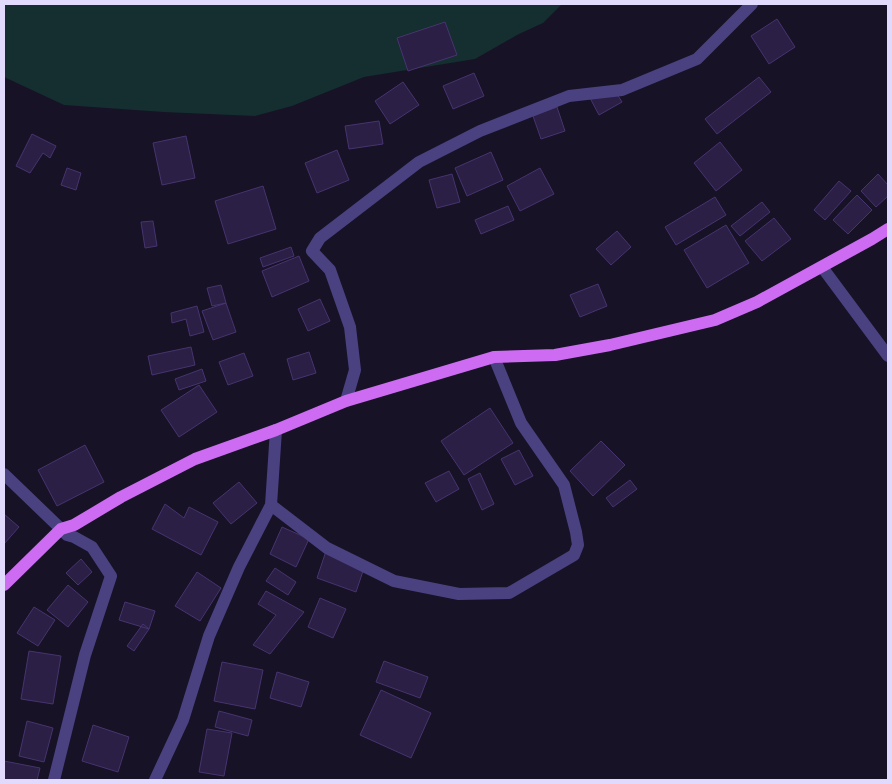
<svg xmlns="http://www.w3.org/2000/svg" width="892" height="784" font-family="'Golos Text',sans-serif">
<style>
.green{fill:#152e30}
.building{fill:#2b1f46;stroke:#46346f}
.lines{fill:none;stroke-linecap:round;stroke-linejoin:round}
.minor{stroke:#4a4181;stroke-width:12}
.major{stroke:#cd6bf2;stroke-width:12}
</style>
<rect width="100%" height="100%" fill="#171226"/>
<!-- green -->
<path class="green" d="M4 4H562L543 23 519 34 475 59 364 77 292 106 255 116 163 112 64 105 4 77Z"/>
<!-- building -->
<path class="building" d="M777 19 795 47 769 64 751 36Z
M445 22 457 55 408 71 397 38Z
M474 73 484 96 453 109 443 86Z
M759 77 771 92 717 134 705 119Z
M403 82 419 105 390 124 375 101Z
M612 86 622 102 599 115 590 98Z
M557 107 565 131 541 139 533 116Z
M379 121 383 144 349 149 345 126Z
M32 134 56 146 50 158 43 153 30 173 16 166Z
M186 136 195 178 162 185 153 143Z
M720 142 742 170 716 191 694 163Z
M337 150 349 180 317 193 305 163Z
M491 152 503 180 467 196 455 168Z
M67 168 81 173 76 190 61 185Z
M540 168 554 194 520 211 507 186Z
M452 174 460 202 437 208 429 180Z
M878 174 888 185V196L876 207 861 191Z
M839 181 851 191 825 220 814 210Z
M263 186 276 229 228 244 215 201Z
M857 195 872 210 848 234 833 220Z
M715 197 726 215 676 245 665 227Z
M762 202 770 212 740 236 731 226Z
M508 206 514 220 481 234 475 220Z
M774 218 791 239 762 261 745 241Z
M153 221 157 246 145 248 141 222Z
M726 225 749 263 707 288 684 250Z
M617 231 631 247 611 265 596 249Z
M291 247 294 256 263 267 260 258Z
M299 256 309 281 272 297 262 271Z
M598 284 607 306 580 317 570 295Z
M221 285 226 303 212 306 207 288Z
M320 299 330 321 308 331 298 309Z
M226 303 236 332 213 340 202 311Z
M197 306 204 332 190 336 186 319 172 323 171 313Z
M191 347 195 365 152 375 148 356Z
M309 352 316 373 293 380 287 359Z
M244 353 253 376 228 385 219 362Z
M202 369 206 381 179 390 175 379Z
M199 385 217 412 179 437 161 410Z
M490 408 513 443 464 475 441 441Z
M601 441 625 465 593 496 570 471Z
M85 445 104 482 57 506 38 470Z
M519 450 533 476 515 485 501 459Z
M449 471 459 489 436 502 425 483Z
M480 473 494 504 482 510 468 479Z
M630 480 637 489 613 507 606 498Z
M239 482 257 503 231 524 213 503Z
M165 504 184 518 189 507 218 522 201 555 152 529Z
M4 514 19 527 4 544Z
M282 527 309 539 296 567 270 554Z
M327 548 366 562 356 592 317 578Z
M81 559 92 572 78 585 66 573Z
M275 568 296 582 288 595 266 581Z
M197 572 221 588 200 621 175 606Z
M68 585 88 602 68 627 47 610Z
M266 591 304 612 270 654 253 645 276 615 258 604Z
M320 598 346 609 333 638 308 627Z
M125 602 155 611 149 629 119 620Z
M34 607 55 620 38 646 17 633Z
M143 624 149 629 134 651 127 646Z
M29 651 61 656 53 704 21 699Z
M384 661 428 677 420 698 376 682Z
M222 662 263 670 255 709 214 701Z
M277 672 309 682 301 707 270 698Z
M381 690 431 713 411 758 360 735Z
M219 711 252 720 248 736 215 727Z
M27 721 53 728 44 762 19 756Z
M93 725 129 737 118 772 82 761Z
M207 729 232 733 224 776 199 772Z
M4 761 40 768 37 780H4Z"/>
<g class="lines">
<!-- minor -->
<path class="minor" d="M822 267 888 356
M346 401 355 370 350 327 330 270 312 251 320 238 419 162 480 131 569 96 622 90 697 59 752 4
M4 474 61 529 67 535 74 537 92 547 111 576 85 655 54 780
M271 505 327 548 394 581 459 594 509 593 574 555 578 545 576 532 564 485 521 423 494 357
M155 780 183 720 209 636 239 567 271 505 276 430"/>
<!-- major -->
<path class="major" d="M4 585 61 529 74 525 121 497 195 459 276 430 346 401 494 357 555 355 610 345 715 320 757 302 872 239 888 229"/>
</g>
<!-- border -->
<rect width="892" height="784" fill="none" stroke="#e1dafc" stroke-width="10"/>
</svg>
